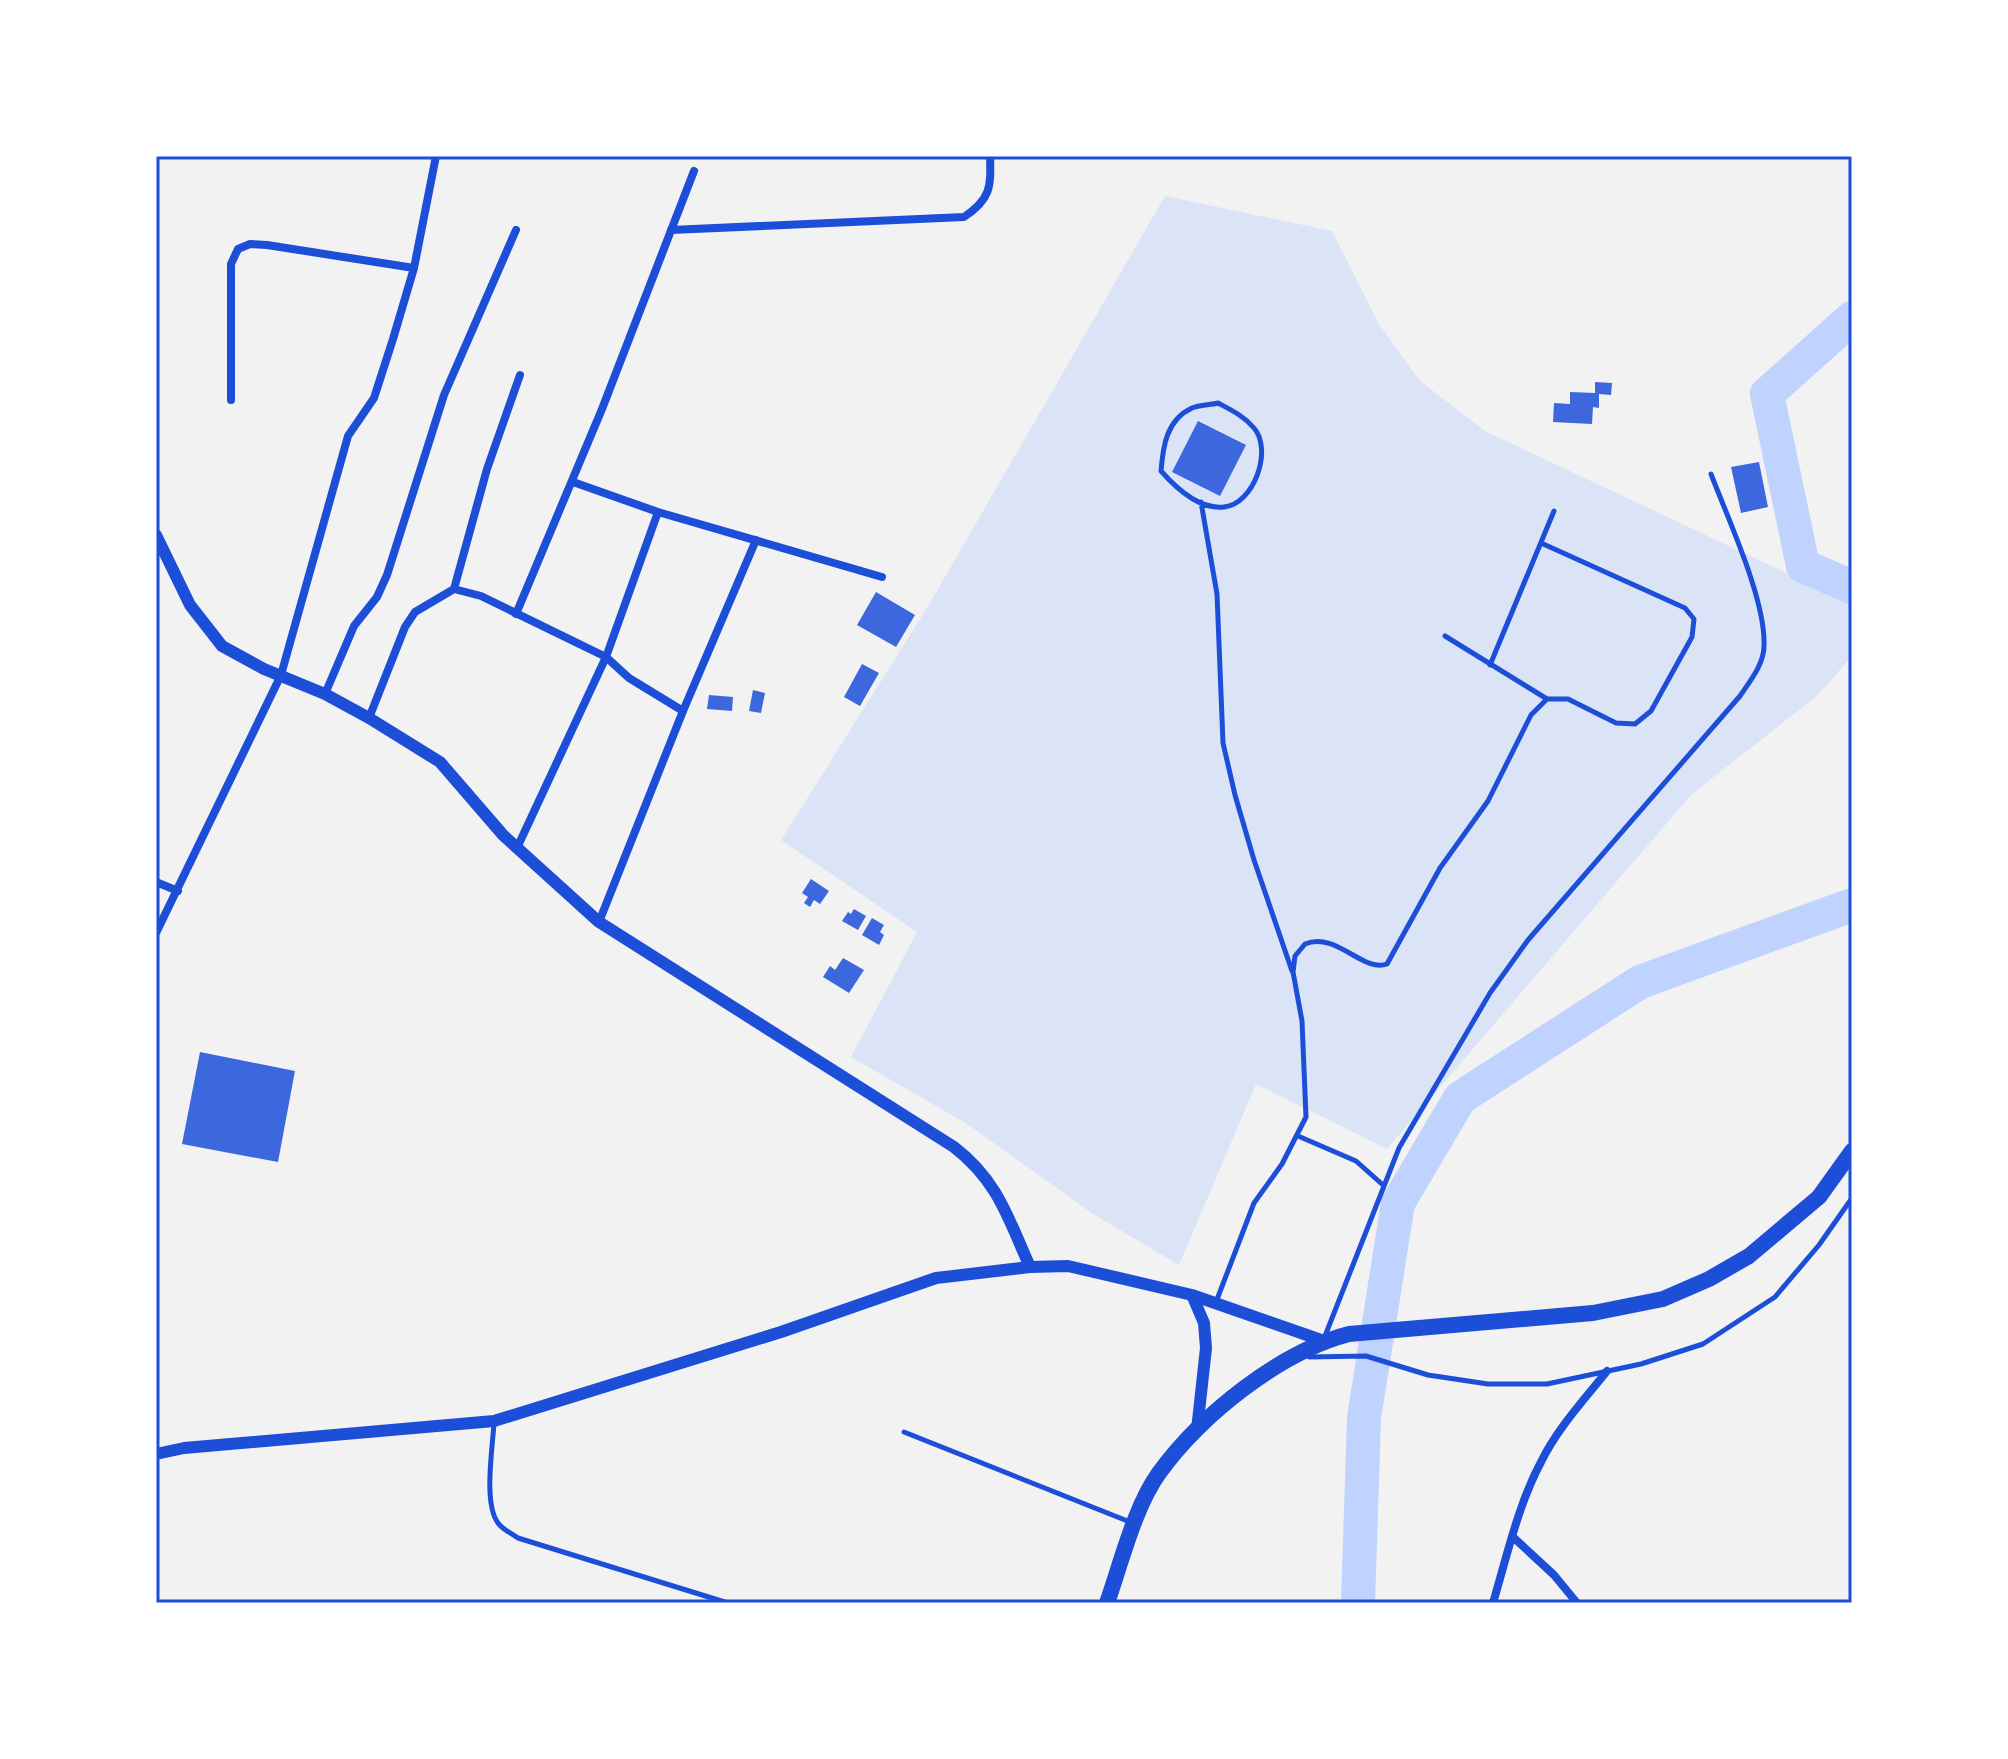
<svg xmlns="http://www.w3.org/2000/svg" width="2008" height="1759" font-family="Manrope,sans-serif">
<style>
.green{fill:#dbe4f7}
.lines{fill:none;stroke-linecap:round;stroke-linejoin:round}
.river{stroke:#bfd3fe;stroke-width:34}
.building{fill:#3d67dc}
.service{stroke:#1d4ed8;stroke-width:5}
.minor{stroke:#1d4ed8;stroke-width:8}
.tertiary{stroke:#1d4ed8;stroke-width:12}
.primary{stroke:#1d4ed8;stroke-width:16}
.neatline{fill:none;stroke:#1d4ed8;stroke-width:3}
</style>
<rect width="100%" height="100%" fill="#f2f2f2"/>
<!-- green -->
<path class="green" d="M1165 196 1332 231 1379 324 1419 380 1485 431 1852 604V656L1817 696 1692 794 1387 1149 1256 1084 1179 1265 1093 1214 967 1124 851 1057 917 932 781 840 927 608Z"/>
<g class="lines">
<!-- river -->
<path class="river" d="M1852 318 1767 394 1803 566 1852 587
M1358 1603 1364 1418 1398 1203 1460 1098 1640 982 1852 905"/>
</g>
<!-- building -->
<path class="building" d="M1595 382 1612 383 1611 395 1599 394V408L1593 407 1592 424 1553 422 1554 403 1570 404V392L1595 393Z
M1198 421 1246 445 1220 496 1172 472Z
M1759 462 1768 507 1741 513 1731 467Z
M876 592 915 615 896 647 857 625Z
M862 664 879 673 860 706 844 697Z
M753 690 765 693 761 713 749 711Z
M709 695 733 697 732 711 707 709Z
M811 879 829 891 820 904 814 900 810 907 804 903 808 897 802 893Z
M854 909 866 916 858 930 842 921 848 912 851 914Z
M872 918 884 925 880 932 884 935 879 945 862 935Z
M843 958 864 970 849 993 823 977 830 966 835 970Z
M200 1052 295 1071 278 1162 182 1144Z"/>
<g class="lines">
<!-- service -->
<path class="service" d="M1218 403C1231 410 1244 416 1254 428 1273 450 1254 504 1224 507 1199 510 1176 488 1161 471 1163 447 1166 420 1192 408 1199 405 1210 405 1218 403Z
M1201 502 1217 594 1223 743 1235 795 1254 860 1292 971
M1445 636 1547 699
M1490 665 1554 511
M1298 1136 1356 1161 1383 1185
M1216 1302 1254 1203 1282 1164 1306 1117 1302 1021 1293 972 1295 956 1305 944C1336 931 1363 973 1387 964L1440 868 1488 801 1531 715 1547 699H1568L1616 723 1635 724 1651 711 1692 637 1694 619 1685 608 1541 543
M1325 1336 1399 1148 1490 993 1528 940 1740 696C1750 681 1764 664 1764 646 1766 600 1728 519 1711 474
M1309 1357 1366 1356 1428 1375 1488 1384H1547L1641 1364 1703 1344 1775 1297 1819 1245 1852 1198
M494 1422C493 1446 483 1503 498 1523 502 1529 511 1533 518 1538L728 1603
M904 1432 1130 1522"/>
<!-- minor -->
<path class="minor" d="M671 230 964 217C991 199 991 187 990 156
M520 375 487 469 454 589 481 596 606 657 629 678 683 711
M231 400V264L238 249 250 244 267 245 414 268
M573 482 658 512
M516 614 602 409 694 171
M325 694 354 626 377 597 387 575 444 395 516 230
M369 718 405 627 415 612 454 589
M517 848 606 657 658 512 882 577
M156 882 178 891
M599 922 683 711 756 540
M156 933 281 675 348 436 374 398 393 339 414 268 436 156
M1513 1537 1554 1575 1577 1603
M1493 1603C1507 1556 1518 1505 1541 1462 1557 1429 1584 1400 1607 1371"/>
<!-- tertiary -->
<path class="tertiary" d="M156 535 190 605 222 646 264 669 325 694 369 718 440 762 503 835 599 922 954 1147C998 1181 1008 1218 1030 1267
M1192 1295 1324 1341
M156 1454 184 1448 494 1421 781 1332 936 1278 1030 1267 1068 1266 1192 1295 1204 1323 1206 1348 1197 1430"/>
<!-- primary -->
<path class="primary" d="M1107 1603C1121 1563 1135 1506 1159 1473 1202 1414 1280 1352 1349 1334L1593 1313 1663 1299 1709 1279 1749 1256 1819 1197 1852 1151"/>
</g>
<!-- border -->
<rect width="2008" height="1759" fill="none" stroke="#ffffff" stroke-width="316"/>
<rect x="158" y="158" width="1692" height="1443" class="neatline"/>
</svg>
